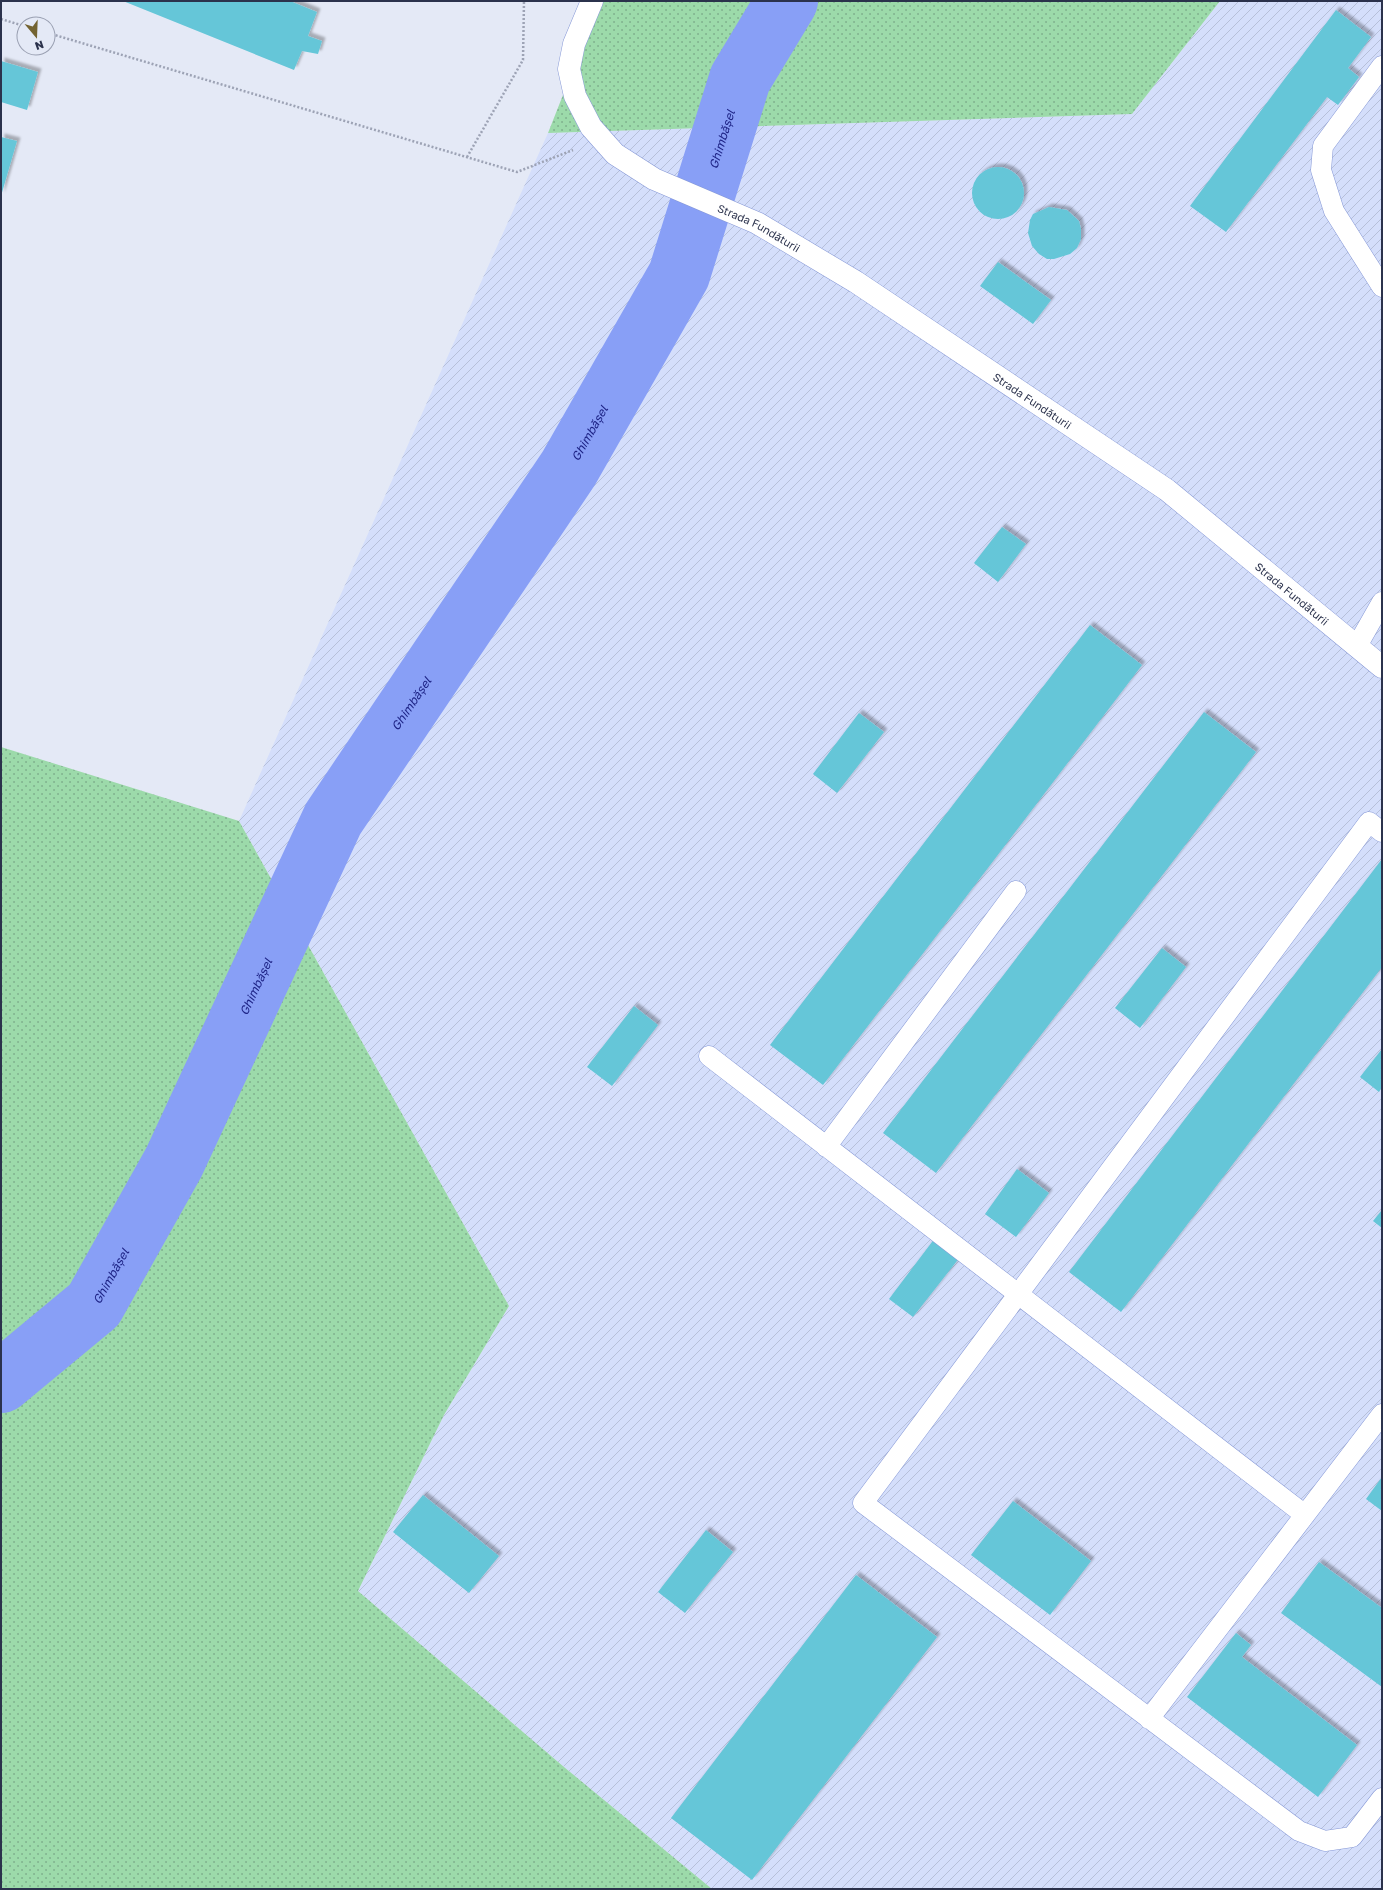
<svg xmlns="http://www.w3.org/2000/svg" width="1383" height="1890" font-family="'Golos Text',sans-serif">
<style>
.industrial{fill:url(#industrial-furrows)}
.grass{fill:url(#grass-dots)}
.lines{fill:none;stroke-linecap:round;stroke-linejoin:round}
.river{stroke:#889ff6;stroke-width:62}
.building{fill:#65c6d8;filter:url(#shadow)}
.lane-casing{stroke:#8698d6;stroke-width:21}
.street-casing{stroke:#8698d6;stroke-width:23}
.path{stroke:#9da3b5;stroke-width:2.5;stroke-dasharray:2 2;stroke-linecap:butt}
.lane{stroke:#fff;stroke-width:20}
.street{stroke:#fff;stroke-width:22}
.labels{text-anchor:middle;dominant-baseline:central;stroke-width:3;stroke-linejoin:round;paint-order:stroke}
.street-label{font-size:11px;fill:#2b324c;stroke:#e4e9f6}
.water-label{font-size:12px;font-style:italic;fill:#1e2486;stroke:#e4e9f6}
</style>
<defs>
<pattern id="industrial-furrows" width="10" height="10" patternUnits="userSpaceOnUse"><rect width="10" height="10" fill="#d4defb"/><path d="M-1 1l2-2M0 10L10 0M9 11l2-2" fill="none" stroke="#b6bfd9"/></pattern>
<pattern id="grass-dots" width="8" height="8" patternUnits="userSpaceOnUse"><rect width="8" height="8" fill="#9cdaaa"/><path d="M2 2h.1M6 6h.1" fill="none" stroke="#7fb18d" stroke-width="1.8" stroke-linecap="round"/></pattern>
<filter id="shadow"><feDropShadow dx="3.5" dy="-3.5" stdDeviation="1" flood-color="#0004"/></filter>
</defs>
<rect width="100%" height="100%" fill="#e4e9f6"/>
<!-- industrial -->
<path class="industrial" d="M1220 1H1382V1889H712L564 1767 358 1591 444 1415 509 1306 239 821 548 133 1132 114Z"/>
<!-- grass -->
<path class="grass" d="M600 1H1220L1132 114 548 133Z
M1 747 239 821 509 1306 444 1415 358 1591 564 1767 712 1889H1Z"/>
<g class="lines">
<!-- river -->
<path class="river" id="s1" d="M1 1382 94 1305 174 1162 333 819 569 468 679 275 740 79 787 1"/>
</g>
<!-- building -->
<path class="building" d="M123 1H290L317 12 308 36 322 41 318 54 302 51 294 70Z
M1336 10 1371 37 1348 68 1359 77 1338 105 1327 97 1226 232 1190 206Z
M1 61 38 72 27 110 1 102Z
M1 137 17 141 1 196Z
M972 193a26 26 0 1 1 52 0a26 26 0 1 1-52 0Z
M1049 207 1067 210 1079 221 1081 229V239L1077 248 1070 254 1054 259H1047L1039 254 1032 246 1028 233 1030 220 1033 214Z
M998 262 1051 300 1033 324 980 286Z
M1002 527 1026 544 998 582 974 563Z
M1090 625 1142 665 823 1085 770 1045Z
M1204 712 1256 752 936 1173 883 1133Z
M859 713 884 732 837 793 813 774Z
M1382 859V967L1121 1312 1069 1272Z
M1162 948 1186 967 1140 1028 1115 1008Z
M634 1006 658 1025 612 1086 587 1067Z
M1382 1049V1087L1379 1092 1360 1077Z
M1017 1169 1049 1193 1016 1237 985 1214Z
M1382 1210V1228L1373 1221Z
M935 1238 960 1257 913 1317 889 1299Z
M1382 1477V1511L1366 1499Z
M423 1495 499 1556 469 1593 393 1532Z
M1013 1501 1091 1561 1050 1615 971 1555Z
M706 1530 733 1552 685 1613 658 1592Z
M1319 1562 1382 1608V1687L1281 1613Z
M856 1575 937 1637 752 1880 671 1818Z
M1236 1633 1251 1645 1242 1657 1357 1745 1318 1797 1187 1697Z"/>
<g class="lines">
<defs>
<path id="lane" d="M1382 66 1323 146 1321 170 1334 211 1382 287
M1357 646 1382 602
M1382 832 1369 822 863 1503 1299 1831 1325 1841 1352 1837 1382 1798
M709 1056 1305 1515
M826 1147 1016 891
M1149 1719 1382 1414"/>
<g id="street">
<path id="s2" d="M592 1 574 44 569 69 575 96 591 127 615 154 654 179 757 223 856 282 1167 490 1382 667"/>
</g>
</defs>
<!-- lane casing -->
<use href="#lane" class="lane-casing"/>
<!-- street casing -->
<use href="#street" class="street-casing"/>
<!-- path -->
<path class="path" d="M1 19 24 26
M48 33 517 172 573 150
M467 157 523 60 524 1"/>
<!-- lane -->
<use href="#lane" class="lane"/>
<!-- street -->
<use href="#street" class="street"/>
</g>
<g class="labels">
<!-- street labels -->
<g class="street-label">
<text stroke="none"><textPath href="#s2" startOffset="333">Strada Fundăturii</textPath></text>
<text stroke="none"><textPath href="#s2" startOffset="657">Strada Fundăturii</textPath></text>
<text stroke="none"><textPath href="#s2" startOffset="981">Strada Fundăturii</textPath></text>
</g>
<!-- water labels -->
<g class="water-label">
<text stroke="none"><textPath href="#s1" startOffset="1450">Ghimbășel</textPath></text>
<text stroke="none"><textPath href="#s1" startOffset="1126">Ghimbășel</textPath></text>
<text stroke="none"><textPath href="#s1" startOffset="802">Ghimbășel</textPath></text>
<text stroke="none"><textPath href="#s1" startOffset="478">Ghimbășel</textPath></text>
<text stroke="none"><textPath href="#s1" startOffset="154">Ghimbășel</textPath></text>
</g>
</g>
<!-- border -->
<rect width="1383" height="1890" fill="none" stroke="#2b324c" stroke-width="4"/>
<!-- north arrow -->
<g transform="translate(36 36) rotate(161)"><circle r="19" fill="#e4e9f6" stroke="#9aa0b2"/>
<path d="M0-3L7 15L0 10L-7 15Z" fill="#736331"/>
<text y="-6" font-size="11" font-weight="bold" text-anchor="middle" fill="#2b324c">N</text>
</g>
</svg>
